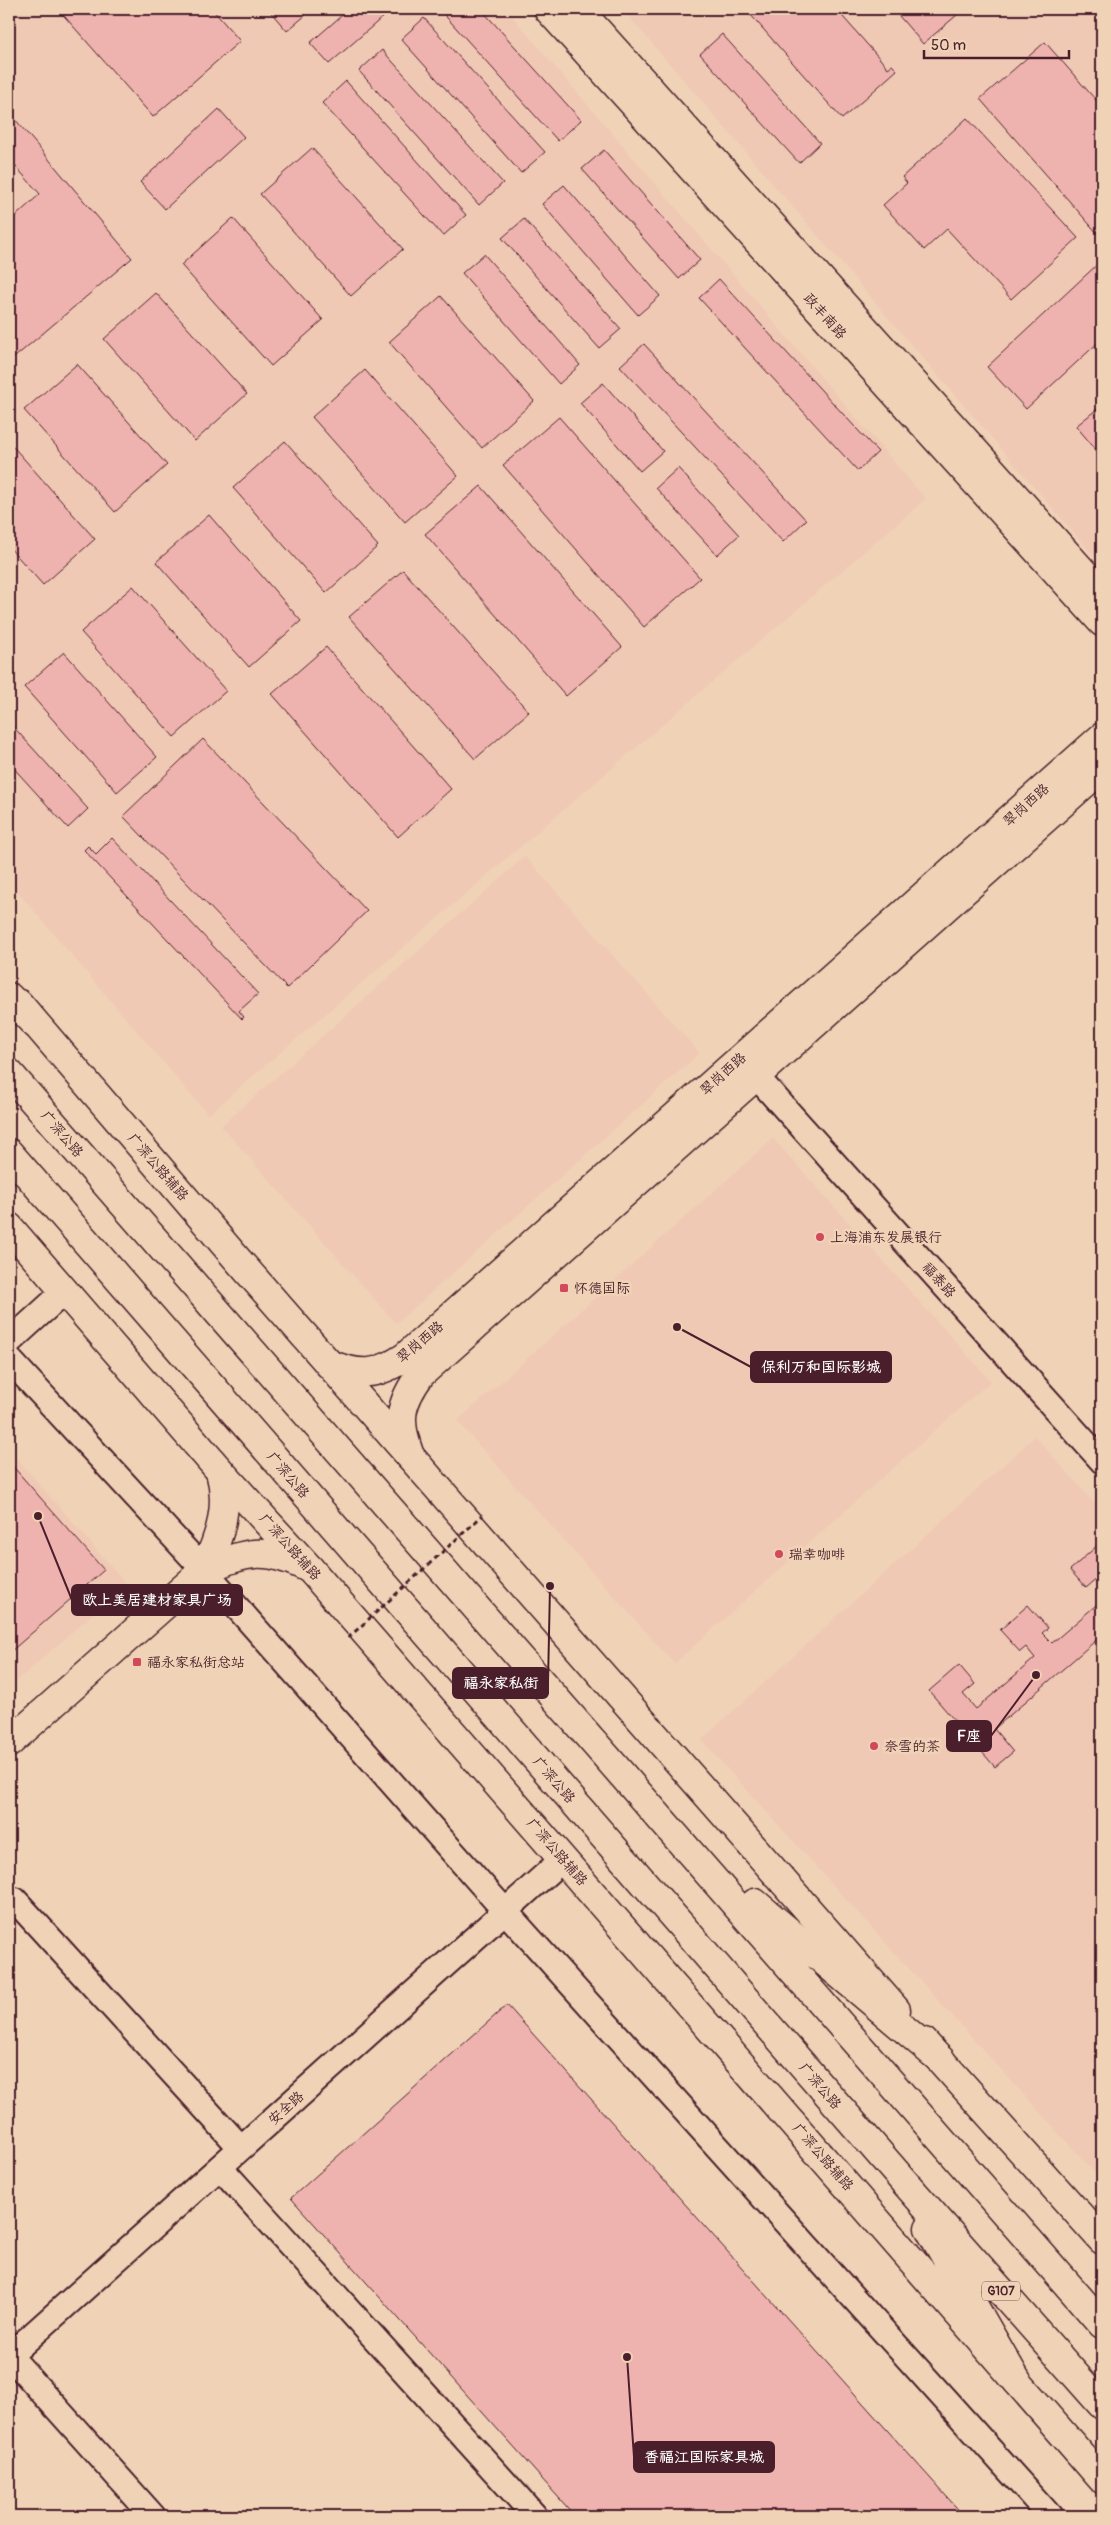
<svg xmlns="http://www.w3.org/2000/svg" width="1111" height="2525" font-family="Pangolin,'LXGW WenKai TC',sans-serif">
<style>
.built{fill:#f0c9b5}
.building{fill:#efb3af;stroke:#4a1f2b}
.lines{fill:none;stroke-linecap:round;stroke-linejoin:round}
.street-casing{stroke:#4a1f2b;stroke-width:28}
.secondary-casing{stroke:#4a1f2b;stroke-width:31}
.primary-casing{stroke:#4a1f2b;stroke-width:31}
.highway-casing{stroke:#4a1f2b;stroke-width:31}
.street{stroke:#f0d3b7;stroke-width:24}
.secondary{stroke:#f0d3b7;stroke-width:28}
.primary{stroke:#f0d3b7;stroke-width:28}
.highway{stroke:#f0d3b7;stroke-width:28}
.path-bridge{stroke:#4a1f2b;stroke-width:3;stroke-dasharray:5 4;stroke-linecap:butt}
.poi-dot{fill:#d1495b;stroke:#f0d3b7;stroke-width:2}
.labels{text-anchor:middle;dominant-baseline:central;stroke-width:5;stroke-linejoin:round;paint-order:stroke}
.shield{fill:#f0d3b7;stroke:#7c5555;stroke-width:1}
.shield-label{font-size:12px;font-weight:bold;fill:#4a1f2b}
.street-label{font-size:14px;fill:#4a1f2b;stroke:#f0d3b7}
.poi-label{font-size:14px;fill:#4a1f2b;stroke:#f0d3b7;text-anchor:start}
.leader{fill:none;stroke:#4a1f2b;stroke-width:2}
.callout-dot{fill:#4a1f2b;stroke:#f0d3b7;stroke-width:2}
.callout{fill:#4a1f2b;stroke:#4a1f2b;stroke-width:2}
.callout-label{font-size:15px;text-anchor:middle;font-weight:bold;fill:#fff}
</style>
<rect width="100%" height="100%" fill="#f0d3b7"/>
<filter id="ink" filterUnits="userSpaceOnUse"><feTurbulence type="fractalNoise" baseFrequency=".02" numOctaves="2"/><feDisplacementMap in="SourceGraphic" scale="10" xChannelSelector="R" yChannelSelector="G"/><feConvolveMatrix kernelMatrix="1 2 1 2 8 2 1 2 1" color-interpolation-filters="sRGB"/></filter>
<g filter="url(#ink)">
<!-- built -->
<path class="built" d="M9 9H506L926 499 208 1115 9 882Z
M622 9H1102V566Z
M525 856 700 1053 396 1324 221 1126Z
M773 1138 991 1381 674 1664 457 1421Z
M1035 1436 1102 1511V2181L701 1740Z
M9 1449 127 1584 9 1688Z"/>
<!-- building -->
<path class="building" d="M58 9H178L183 14 189 9H212L240 41 153 117Z
M268 9H313L287 31Z
M349 9H392L329 64 310 43Z
M439 9H481L581 120 558 141Z
M755 9H836L888 68 892 65 897 70 842 119 750 14Z
M893 9H964L923 44Z
M424 18 545 152 521 173 401 39Z
M722 34 820 143 799 163 700 54Z
M1045 42 1102 107V230L1098 234 980 99Z
M382 50 503 183 479 205 359 71Z
M346 81 466 215 443 236 322 103Z
M219 109 244 137 165 209 140 182Z
M9 112 132 258 9 362V222L40 194 9 159Z
M967 118 1078 238 1011 299 947 229 924 250 883 205 907 183 902 177Z
M312 148 403 249 351 296 260 194Z
M604 150 700 260 679 279 582 169Z
M564 185 660 296 638 315 542 204Z
M233 218 323 320 271 366 181 265Z
M524 219 621 329 599 348 502 238Z
M484 254 580 365 559 384 462 273Z
M1101 261 1102 339 1026 409 987 367Z
M719 279 878 452 858 471 699 298Z
M156 293 247 394 195 441 104 339Z
M441 296 534 401 482 448 389 342Z
M644 344 806 520 783 542 620 366Z
M77 364 167 465 115 512 24 410Z
M365 370 458 476 405 522 312 417Z
M603 383 663 451 640 471 580 403Z
M1102 405V457L1076 426Z
M559 417 700 578 644 627 503 465Z
M285 441 378 546 326 593 233 488Z
M9 442 95 539 43 585 9 547Z
M678 468 739 535 717 555 656 488Z
M481 486 622 647 566 696 425 534Z
M209 515 301 621 249 667 156 562Z
M403 570 529 712 475 759 349 617Z
M133 586 226 691 174 737 81 632Z
M326 647 451 789 398 837 272 694Z
M64 652 157 757 117 792 24 687Z
M9 722 88 809 68 828 9 763Z
M203 739 367 911 287 988 123 816Z
M112 838 258 994 239 1011 244 1017 242 1019 84 850 88 846 96 854Z
M9 1462 104 1570 9 1653Z
M1099 1544 1102 1547V1583L1098 1578 1086 1588 1070 1570Z
M1102 1600V1635L994 1729 1013 1752 995 1767 929 1691 959 1665 975 1684 963 1694 976 1709 1035 1658 1026 1647 1020 1652 1000 1630 1028 1605 1048 1628 1042 1633 1052 1643Z
M507 2005 964 2516H575L291 2198Z"/>
<g class="lines">
<defs>
<path id="street" d="M756 1076 1102 1461
M9 1342 64 1292
M9 1359 204 1570 505 1911 1050 2516
M15 1900 241 2148
M220 2167 535 2516
M9 2355 153 2516
M9 2356 563 1859"/>
<path id="secondary" d="M548 9 1102 622
M578 9 1102 593
M329 1364C361 1376 376 1376 405 1357L1102 737
M410 1456C397 1421 399 1404 421 1374L1102 768
M204 1570C220 1537 230 1507 220 1471
M9 1743 204 1570C248 1551 266 1546 310 1569"/>
<path id="primary" d="M19 1004 237 1259 896 2010
M9 1227 220 1471 310 1569 1102 2479
M924 2042 1102 2240"/>
<path id="highway" d="M9 997 34 1023
M9 1073 1102 2324
M9 1153 900 2177 1102 2405
M755 1903 941 2060
M929 2228 1017 2381"/>
</defs>
<!-- street casing -->
<use href="#street" class="street-casing"/>
<!-- secondary casing -->
<use href="#secondary" class="secondary-casing"/>
<!-- primary casing -->
<use href="#primary" class="primary-casing"/>
<!-- highway casing -->
<use href="#highway" class="highway-casing"/>
<!-- street -->
<use href="#street" class="street"/>
<!-- secondary -->
<use href="#secondary" class="secondary"/>
<!-- primary -->
<use href="#primary" class="primary"/>
<!-- highway -->
<use href="#highway" class="highway"/>
<!-- path-bridge -->
<path class="path-bridge" d="M348 1638 483 1515"/>
</g>
</g>
<!-- markers -->
<g class="poi-dot">
<circle cx="820" cy="1237" r="5"/>
<rect x="559" y="1283" width="10" height="10" rx="2.5"/>
<circle cx="779" cy="1554" r="5"/>
<rect x="132" y="1657" width="10" height="10" rx="2.5"/>
<circle cx="874" cy="1746" r="5"/>
</g>
<g class="labels">
<!-- shield labels -->
<rect class="shield" x="982" y="2281.5" width="38" height="19" rx="4"/>
<g class="shield-label">
<text x="1001" y="2291">G107</text>
</g>
<!-- street labels -->
<g class="street-label">
<text transform="translate(825 316) rotate(48)">政丰南路</text>
<text transform="translate(1026 805) rotate(-42)">翠岗西路</text>
<text transform="translate(723 1074) rotate(-42)">翠岗西路</text>
<text transform="translate(62 1134) rotate(49)">广深公路</text>
<text transform="translate(158 1167) rotate(49)">广深公路辅路</text>
<text transform="translate(939 1280) rotate(48)">福泰路</text>
<text transform="translate(420 1342) rotate(-40)">翠岗西路</text>
<text transform="translate(288 1475) rotate(49)">广深公路</text>
<text transform="translate(290 1547) rotate(48)">广深公路辅路</text>
<text transform="translate(554 1780) rotate(49)">广深公路</text>
<text transform="translate(557 1852) rotate(49)">广深公路辅路</text>
<text transform="translate(820 2086) rotate(49)">广深公路</text>
<text transform="translate(286 2108) rotate(-42)">安全路</text>
<text transform="translate(823 2157) rotate(49)">广深公路辅路</text>
</g>
<!-- poi labels -->
<g class="poi-label">
<text x="830" y="1237">上海浦东发展银行</text>
<text x="574" y="1288">怀德国际</text>
<text x="789" y="1554">瑞幸咖啡</text>
<text x="147" y="1662">福永家私街总站</text>
<text x="884" y="1746">奈雪的茶</text>
</g>
</g>
<!-- callouts -->
<path class="leader" d="M677 1327L751 1367M38 1516L72 1600M550 1586L548 1683M1036 1675L991 1736M627 2357L634 2457"/>
<g class="callout-dot">
<circle cx="677" cy="1327" r="5"/>
<circle cx="38" cy="1516" r="5"/>
<circle cx="550" cy="1586" r="5"/>
<circle cx="1036" cy="1675" r="5"/>
<circle cx="627" cy="2357" r="5"/>
</g>
<g class="callout">
<rect x="751" y="1352" width="140" height="30" rx="5"/>
<rect x="72" y="1585" width="170" height="30" rx="5"/>
<rect x="453" y="1668" width="95" height="30" rx="5"/>
<rect x="947" y="1721" width="44" height="30" rx="5"/>
<rect x="634" y="2442" width="140" height="30" rx="5"/>
</g>
<g class="callout-label">
<text x="821" y="1372">保利万和国际影城</text>
<text x="157" y="1605">欧上美居建材家具广场</text>
<text x="501" y="1688">福永家私街</text>
<text x="969" y="1741">F座</text>
<text x="704" y="2462">香福江国际家具城</text>
</g>
<!-- margin -->
<rect width="1111" height="2525" fill="none" stroke="#f0d3b7" stroke-width="30"/>
<rect x="15" y="15" width="1081" height="2495" fill="none" stroke="#4a1f2b" stroke-width="2" filter="url(#ink)"/>
<!-- scale -->
<path d="M924 50v8h145v-8" fill="none" stroke="#4a1f2b" stroke-width="2.5"/>
<text x="931" y="50" font-size="15" fill="#4a1f2b" stroke="#f0d3b7" stroke-width="4" paint-order="stroke">50 m</text>
</svg>
